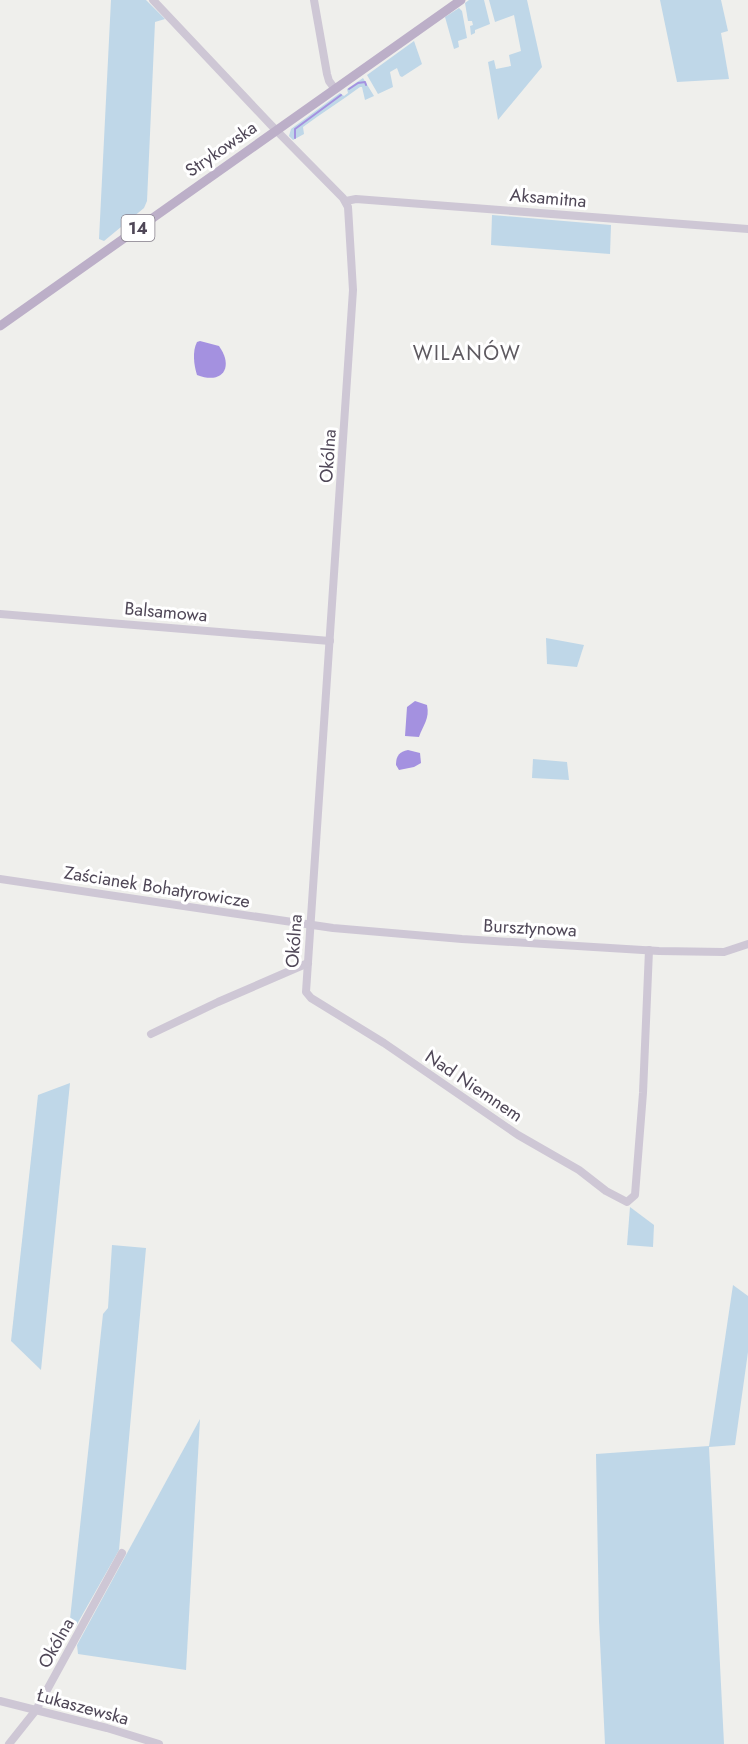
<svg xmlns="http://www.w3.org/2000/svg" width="748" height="1744" font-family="Jost,sans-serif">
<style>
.green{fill:#bfd7e8}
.water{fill:#a491e0}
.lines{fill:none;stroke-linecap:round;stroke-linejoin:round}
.stream{stroke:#a491e0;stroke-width:2}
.minor{stroke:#cec7d5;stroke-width:8}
.major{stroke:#bcafc8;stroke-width:9}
.labels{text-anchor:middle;stroke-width:6;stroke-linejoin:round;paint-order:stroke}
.shield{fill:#fff;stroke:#847e89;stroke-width:1.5}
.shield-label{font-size:16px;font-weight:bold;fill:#4f4757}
.street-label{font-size:18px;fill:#4f4757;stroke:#fff}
.neighbourhood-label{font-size:20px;letter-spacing:1.5px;fill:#5e5a60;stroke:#fff}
</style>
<rect width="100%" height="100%" fill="#efefec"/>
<g class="green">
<path d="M111,0H146L165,19L155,22L147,201L144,208L104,241L99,239Z"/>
<path d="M469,0H484L490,24L475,30V33L471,35L470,26L473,25L472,21H468L465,3Z"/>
<path d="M489,0H527L542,67L498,120L488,62L494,60L496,69L511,66L509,55L521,51L514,15L495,22Z"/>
<path d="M660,0H721L728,31L721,33L729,79L677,82Z"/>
<path d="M459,8L462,11L467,38L458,41L459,47L454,49L445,17Z"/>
<path d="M414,41L422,64L402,77L400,76L397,68L390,72L393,87L378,94L367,75Z"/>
<path d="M363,78L374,96L365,100L362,87H360C341,101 322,113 303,127L304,134L293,140L289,136L291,129L340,93L344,96L348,93L347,89Z"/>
<path d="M492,215L611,225L610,254L491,245Z"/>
<path d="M546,638L584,645L577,667L547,664Z"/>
<path d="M533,759L567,762L569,780L532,778Z"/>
<path d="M70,1083L41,1370L11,1341L38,1095Z"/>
<path d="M630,1207L654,1225L653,1247L627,1245Z"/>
<path d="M112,1245L146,1248L119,1550L76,1626L70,1623V1619L103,1314L108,1308Z"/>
<path d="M733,1285L748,1296V1352L735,1445L709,1447L724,1744H605L599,1621L596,1454L709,1446Z"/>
<path d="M200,1419L186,1670L78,1654L77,1645Z"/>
</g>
<g class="water">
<path d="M200,341L219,346C234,367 223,385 197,375C194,366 192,351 197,342Z"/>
<path d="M415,701L427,705C430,719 423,725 419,737L405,736L407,707Z"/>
<path d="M408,750L420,753L421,763L414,767L399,770L396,765C396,756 399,752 408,750Z"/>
</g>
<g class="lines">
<g class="stream">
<path d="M349,89L358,83L365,82L366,85"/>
<path d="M295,138V129L341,95"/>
</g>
<g class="minor">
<path d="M153,0L271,125L343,198L348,207L353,290L306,992L311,998L384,1043L518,1135L579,1170L606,1191L627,1202L635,1195L636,1182L643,1093L649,950"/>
<path d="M314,0L327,74L329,81L335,89"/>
<path d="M346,201L356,199L748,229"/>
<path d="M0,614L330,641"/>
<path d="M0,879L333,928L462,939L659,951L724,952L748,944"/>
<path d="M151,1034L218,1002L308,963"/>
<path d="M0,1701L107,1728L159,1744"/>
<path d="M9,1744L36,1710L122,1553"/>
</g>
<path class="major" d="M0,326L461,0"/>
</g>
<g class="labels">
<rect class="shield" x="121.5" y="215" width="33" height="26" rx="4.5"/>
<g class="shield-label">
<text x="138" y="234">14</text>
</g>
<g class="street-label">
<text transform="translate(221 149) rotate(-35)" y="6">Strykowska</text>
<text transform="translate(548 198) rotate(5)" y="6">Aksamitna</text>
<text transform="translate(328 456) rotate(-86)" y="6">Okólna</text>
<text transform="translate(166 612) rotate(5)" y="6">Balsamowa</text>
<text transform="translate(157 887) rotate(9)" y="6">Zaścianek Bohatyrowicze</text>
<text transform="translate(530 928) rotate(3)" y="6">Bursztynowa</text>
<text transform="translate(294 941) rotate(-86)" y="6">Okólna</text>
<text transform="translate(474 1086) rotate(34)" y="6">Nad Niemnem</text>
<text transform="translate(56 1643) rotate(-61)" y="6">Okólna</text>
<text transform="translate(83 1707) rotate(15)" y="6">Łukaszewska</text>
</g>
<g class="neighbourhood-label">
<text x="467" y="360">WILANÓW</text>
</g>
</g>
</svg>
